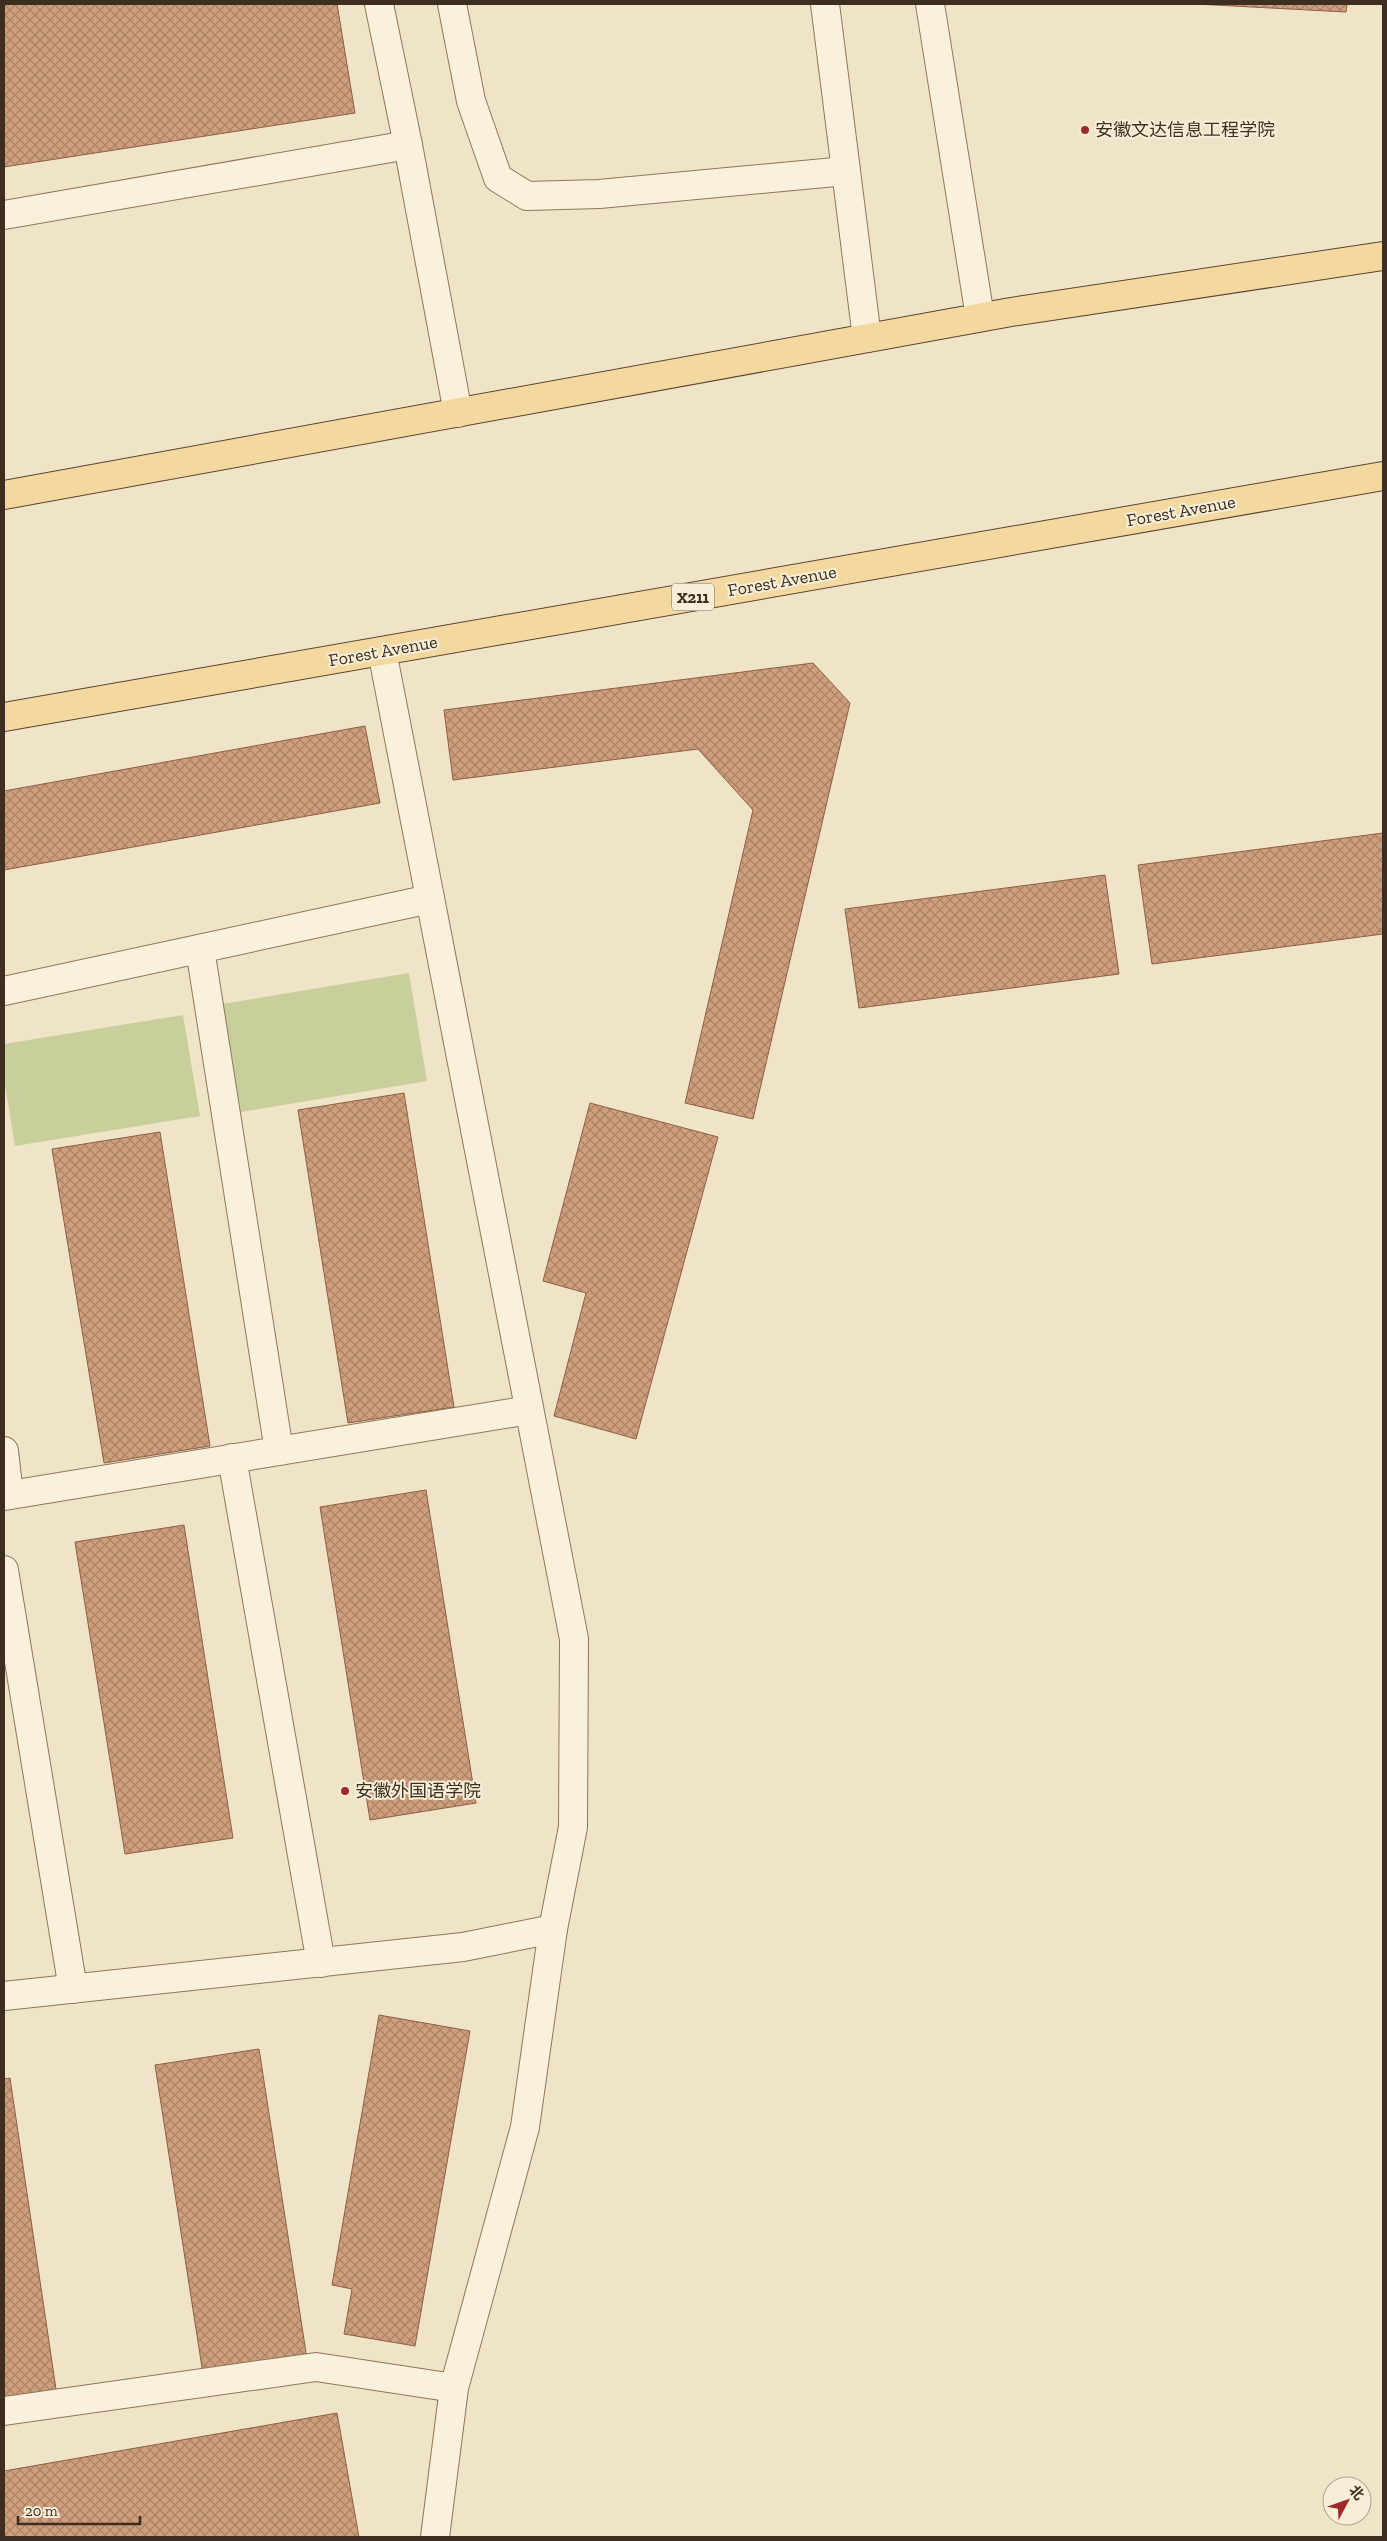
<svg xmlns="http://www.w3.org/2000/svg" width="1387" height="2541" font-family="'Zilla Slab','Noto Sans SC',serif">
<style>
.pitch{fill:#c9cf9b}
.building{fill:url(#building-cross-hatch);stroke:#8d5f41}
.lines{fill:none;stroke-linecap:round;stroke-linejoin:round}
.minor-casing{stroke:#8d765c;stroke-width:30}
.major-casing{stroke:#5b4430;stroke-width:30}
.minor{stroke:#faf1dc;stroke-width:28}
.major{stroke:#f3d9a0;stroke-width:28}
.poi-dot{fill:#9e2a2b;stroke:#f7eed8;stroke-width:2}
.labels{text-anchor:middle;stroke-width:4;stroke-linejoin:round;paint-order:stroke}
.shield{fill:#f7eed8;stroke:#756857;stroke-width:1}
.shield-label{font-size:16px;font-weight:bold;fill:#3d2e20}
.poi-label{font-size:18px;fill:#3d2e20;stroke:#f7eed8;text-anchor:start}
.street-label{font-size:18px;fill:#3d2e20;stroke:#f7eed8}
</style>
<defs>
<pattern id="building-cross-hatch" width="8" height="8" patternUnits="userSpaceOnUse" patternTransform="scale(1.25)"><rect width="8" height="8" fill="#cf9f7d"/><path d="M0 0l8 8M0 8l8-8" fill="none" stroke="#a98266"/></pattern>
</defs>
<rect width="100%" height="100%" fill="#f0e4c8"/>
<g class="pitch">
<path d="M409,973L427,1081L241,1112L223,1004Z"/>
<path d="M183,1015L200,1116L15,1146L4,1079V1044Z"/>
</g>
<g class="building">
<path d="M4,4H337L355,113L4,167Z"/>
<path d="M1195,4H1347L1346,12Z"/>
<path d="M813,663L850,703L753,1119L685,1103L753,810L698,749L453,780L444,710Z"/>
<path d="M365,726L380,803L4,870V791Z"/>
<path d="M1383,833V934L1152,964L1138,865Z"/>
<path d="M1105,875L1119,974L859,1008L845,909Z"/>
<path d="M404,1093L454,1407L348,1423L298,1110Z"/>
<path d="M590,1103L718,1137L636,1439L554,1416L586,1293L543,1281Z"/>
<path d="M160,1132L210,1446L104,1463L52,1149Z"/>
<path d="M426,1490L476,1803L370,1820L320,1507Z"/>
<path d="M184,1525L233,1838L125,1854L75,1542Z"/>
<path d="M379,2015L470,2031L415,2346L344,2334L352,2289L332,2285Z"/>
<path d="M259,2049L307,2359L203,2374L155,2065Z"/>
<path d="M10,2078L57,2396L4,2404V2079Z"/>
<path d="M337,2413L359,2537H4V2471Z"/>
</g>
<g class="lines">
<defs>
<g id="minor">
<path d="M379,4L408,145L458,413"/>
<path d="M452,4L471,101L498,178L527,196L599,194L846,171"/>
<path d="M825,4L867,338"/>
<path d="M930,4L980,317"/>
<path d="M4,215L408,145"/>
<path d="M200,949L279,1451"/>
<path d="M4,991L430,899"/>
<path d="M4,1451L9,1495"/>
<path d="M232,1458L321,1963"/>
<path d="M4,1496L529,1410"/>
<path d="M4,1570L73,1989"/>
<path d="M4,1996L463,1947L553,1929L573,1827L574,1639L382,651"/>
<path d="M4,2411L316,2367L454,2388"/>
<path d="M435,2537L454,2388L525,2127L553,1929"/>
</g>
<g id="major">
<path d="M4,495L1011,312L1383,256"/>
<path d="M4,717L1383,476"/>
</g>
</defs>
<use href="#minor" class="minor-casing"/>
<use href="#major" class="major-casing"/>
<use href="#minor" class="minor"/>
<use href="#major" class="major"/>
</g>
<g class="poi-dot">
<circle cx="1085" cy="130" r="5"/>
<circle cx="345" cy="1791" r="5"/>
</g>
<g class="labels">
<rect class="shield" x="672" y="583.5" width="42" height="27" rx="4"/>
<g class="shield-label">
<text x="693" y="603">X211</text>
</g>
<g class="poi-label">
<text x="1095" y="136">安徽文达信息工程学院</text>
<text x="355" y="1797">安徽外国语学院</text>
</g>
<g class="street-label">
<text transform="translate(1181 511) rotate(-10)" y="6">Forest Avenue</text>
<text transform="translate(782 581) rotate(-10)" y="6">Forest Avenue</text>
<text transform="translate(383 651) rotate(-10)" y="6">Forest Avenue</text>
</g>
</g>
<rect width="1387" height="2541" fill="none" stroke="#3d2e20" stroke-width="10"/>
<g transform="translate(1347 2501) rotate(49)"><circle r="24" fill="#f7eed8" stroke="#ada18e"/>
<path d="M0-4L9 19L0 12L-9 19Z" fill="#9e2a2b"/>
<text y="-8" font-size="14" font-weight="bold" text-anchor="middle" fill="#3d2e20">北</text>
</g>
<path d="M18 2516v8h122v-8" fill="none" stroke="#3d2e20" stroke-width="2.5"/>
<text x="25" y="2516" font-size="15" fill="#3d2e20" stroke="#f7eed8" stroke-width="4" paint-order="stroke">20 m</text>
</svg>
